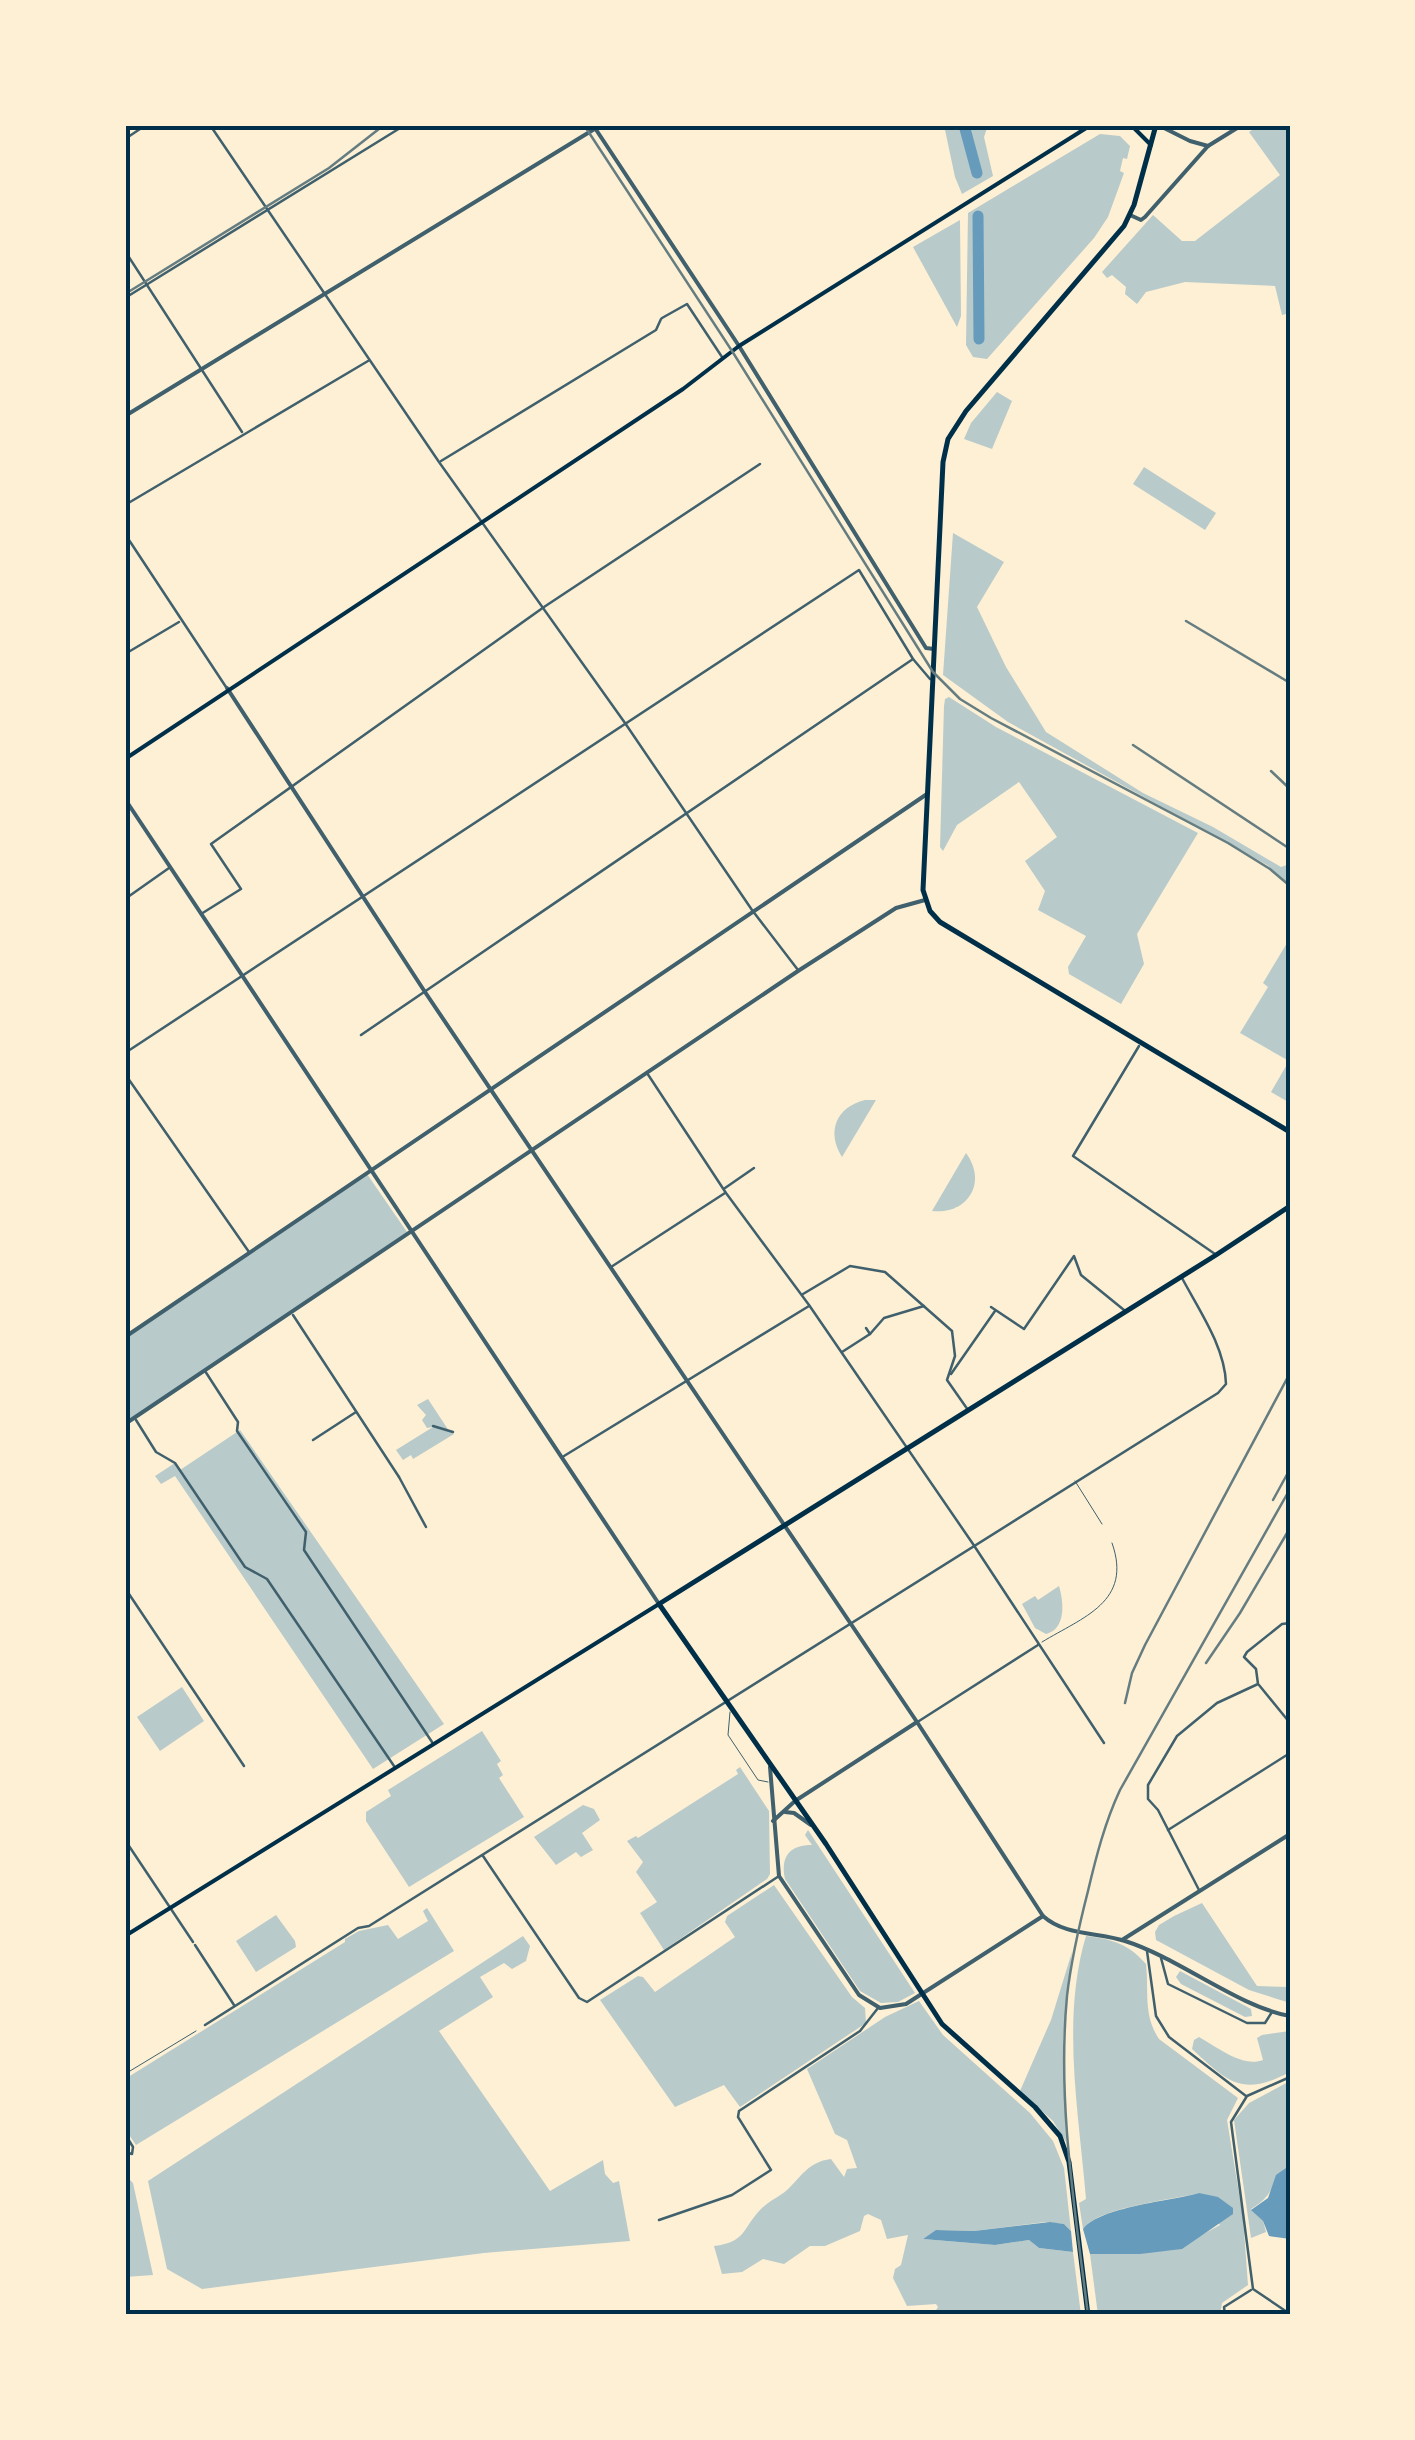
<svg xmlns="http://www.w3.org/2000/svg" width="1415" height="2440" font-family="Bitter,serif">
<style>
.green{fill:#b9caca}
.water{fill:#669bbc}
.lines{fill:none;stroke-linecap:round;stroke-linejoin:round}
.river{stroke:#669bbc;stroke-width:11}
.service{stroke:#3f606c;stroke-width:1}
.pedestrian{stroke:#3f606c;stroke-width:2.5}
.minor{stroke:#3f606c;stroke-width:2.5}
.tertiary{stroke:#3f606c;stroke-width:4}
.secondary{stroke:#003049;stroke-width:4}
.trunk{stroke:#003049;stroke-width:5}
.rail{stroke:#657d81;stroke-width:2.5}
.neatline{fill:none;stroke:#003049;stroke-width:4}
</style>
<rect width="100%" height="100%" fill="#fdf0d5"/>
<g class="green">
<path d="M944,125H985L987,128L984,137L993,176L962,194L955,177Z"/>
<path d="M1260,125H1290V313L1282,315L1275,286L1185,282L1146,292L1137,304L1125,294L1126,287L1112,275L1107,278L1102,272L1153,215L1182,241H1195L1280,175L1249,132Z"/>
<path d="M1100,134L1120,136L1130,146L1127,159L1123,158L1120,171L1124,173L1108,217L1094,238L987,359L973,357L966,345L968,213Z"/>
<path d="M960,220L961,316L957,327L913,247Z"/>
<path d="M997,392L1012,401L992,449L964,439L971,423Z"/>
<path d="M1144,467L1216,513L1205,530L1133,484Z"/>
<path d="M953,533L1004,562L977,607L1006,667L1046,732L1143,793L1213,827L1281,867L1290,864V885L1267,865L1008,722L943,675Z"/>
<path d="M949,697L996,727L1198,833L1137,934L1144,964L1121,1004L1069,974L1068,967L1086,936L1038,910L1045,891L1025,861L1057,837L1019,782L957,825L943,851L940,847L944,706L945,699Z"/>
<path d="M1290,938V1103L1271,1092L1289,1061L1240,1033L1268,987L1263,983Z"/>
<path d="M865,1100H876L842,1157C826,1132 836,1107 865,1100Z"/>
<path d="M966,1153C988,1183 967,1215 932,1211Z"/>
<path d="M367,1174L407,1232L125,1423V1337Z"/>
<path d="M428,1399L449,1431L454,1434L413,1459L411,1455L403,1460L396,1450L433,1427L427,1428L422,1420L426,1415L417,1405Z"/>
<path d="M240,1430L444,1724L373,1769L175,1476L161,1484L155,1476L175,1463L180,1470Z"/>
<path d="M1059,1586C1064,1603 1066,1629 1046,1634L1035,1628L1022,1604L1035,1596L1038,1600Z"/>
<path d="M182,1687L204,1721L160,1751L137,1717Z"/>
<path d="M482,1731L501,1761L497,1764L503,1775L499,1778L524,1817L409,1887L366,1821V1812L391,1796L388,1790Z"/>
<path d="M740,1767L769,1811L770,1874L767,1879L664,1950L640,1913L657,1902L636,1872L643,1862L627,1841L636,1836L638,1838L738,1774L736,1770Z"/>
<path d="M583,1805L594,1809L600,1820L582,1833L593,1850L581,1857L576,1852L556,1865L534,1837Z"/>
<path d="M808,1830L915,1993L898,2002L881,2003L860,1991L785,1879C780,1855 791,1845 812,1845L805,1835Z"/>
<path d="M774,1885L852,1997L865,2008L866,2023L740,2107L724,2085L675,2107L600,2000L638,1976L643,1977L655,1992L735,1937L725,1922L727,1916Z"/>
<path d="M1202,1903L1257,1986L1290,1987V2003L1249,1990L1156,1940L1155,1932L1159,1925L1174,1916Z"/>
<path d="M427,1908L454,1951L136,2145L125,2129V2079L345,1942V1939L359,1931L388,1925L398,1939L428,1921L423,1911Z"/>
<path d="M276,1915L295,1941L296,1947L256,1972L236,1941Z"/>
<path d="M523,1936L530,1946L526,1961L512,1969L504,1963L480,1977L493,1997L439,2031L550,2191L603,2160L605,2174L613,2183L619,2181L630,2241L484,2253L202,2289L167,2269L148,2181Z"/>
<path d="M1086,1936C1112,1939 1129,1944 1146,1964C1149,1991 1143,2015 1159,2039L1238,2098L1227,2120L1243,2218L1248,2285L1222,2303L1220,2315H1098L1090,2254L1174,2250L1220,2225L1199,2193C1172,2200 1098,2207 1083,2229L1079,2203L1086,2199C1079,2114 1061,2019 1086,1936Z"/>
<path d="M1072,1952L1063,2038L1066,2142L1053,2121L1020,2091L1051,2020Z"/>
<path d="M1180,1971L1251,2009L1252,2016L1245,2017L1181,1984L1176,1977Z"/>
<path d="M919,2001L943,2035L1030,2113L1053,2141L1064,2168L1071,2231L1064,2224L1045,2222L974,2231L937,2230L923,2239L995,2245L1029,2240L1039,2248L1073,2252L1081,2315H933L938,2307L936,2304L907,2306L893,2278L895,2269L901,2265L908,2235L887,2239L881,2220L868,2214L864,2216L860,2231L825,2246H810L784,2264L763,2259L742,2272L722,2274L714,2246C747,2242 742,2228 761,2209C769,2201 779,2197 787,2190C802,2176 808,2162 831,2159L844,2177L847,2169L857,2168L847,2140L835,2134L807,2069L885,2017Z"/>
<path d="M1290,2031V2072C1242,2097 1229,2083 1192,2049L1194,2040L1199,2037C1217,2047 1243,2068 1263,2060L1257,2038L1262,2035Z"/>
<path d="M1290,2081V2165C1267,2179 1280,2192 1251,2209L1263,2221L1266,2232L1251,2238L1234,2120L1249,2103Z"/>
<path d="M125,2175L133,2183L153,2275L125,2277Z"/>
</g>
<g class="water">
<path d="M1290,2165V2239L1269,2236L1263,2221L1251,2210L1268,2198L1276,2175Z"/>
<path d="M1199,2193L1218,2197L1233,2208V2214L1182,2249L1140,2254H1090L1083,2229C1099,2207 1171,2201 1199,2193Z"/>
<path d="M1050,2222L1064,2224L1071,2231L1073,2252L1039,2248L1029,2240L995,2245L923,2239L936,2230L974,2231Z"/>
</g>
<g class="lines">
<g class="river">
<path d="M964,125L977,173"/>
<path d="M978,216L979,339"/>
</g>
<g class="service">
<path d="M1075,1481L1102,1524"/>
<path d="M1042,1642C1083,1617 1133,1602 1112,1543"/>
<path d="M730,1712L728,1735L758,1780L768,1782"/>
<path d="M125,2074L196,2031"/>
</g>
<g class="pedestrian">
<path d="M662,318L687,304L722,357"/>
<path d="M399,1477L426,1527"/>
<path d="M125,2134L133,2147L132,2154L125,2152"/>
</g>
<g class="minor">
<path d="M210,125L439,462L625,723L752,910L798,970"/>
<path d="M125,139L146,125"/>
<path d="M125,251L242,432"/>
<path d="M125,298L405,125"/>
<path d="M441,461L656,330L661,319"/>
<path d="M125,505L368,361"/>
<path d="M125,534L226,687"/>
<path d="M125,654L179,622"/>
<path d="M125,899L169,868"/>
<path d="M201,914L241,889L211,844L544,607L760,464"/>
<path d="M361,1035L913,659"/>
<path d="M1139,1046L1073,1156L1215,1254"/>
<path d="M125,1053L859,570L913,659L930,679"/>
<path d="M647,1073L726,1193L809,1305L973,1544L1104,1743"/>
<path d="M125,1074L249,1252"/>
<path d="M725,1188L754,1168"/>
<path d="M611,1267L725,1193"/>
<path d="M803,1294L850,1266L885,1272L952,1331L955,1356L947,1380L968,1410"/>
<path d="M991,1307L1024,1329L1074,1256L1081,1275L1124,1310"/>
<path d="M293,1315L399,1477"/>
<path d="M870,1334L884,1318L924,1306"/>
<path d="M842,1352L870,1334L866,1328"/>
<path d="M205,1371L238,1422L237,1431L306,1532L304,1550L432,1742"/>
<path d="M951,1374L995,1311"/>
<path d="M136,1420L156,1452L175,1463L245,1567L267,1579L394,1766"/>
<path d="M433,1426L453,1432"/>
<path d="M313,1440L356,1412"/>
<path d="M564,1456L809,1306"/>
<path d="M125,1588L244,1766"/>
<path d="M1259,1685L1290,1723"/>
<path d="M919,1721L1038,1645"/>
<path d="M1168,1830L1290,1753"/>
<path d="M125,1840L193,1942"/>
<path d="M483,1856L579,1998L587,2002L779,1876"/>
<path d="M1199,1890L1158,1810L1148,1799V1785L1177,1736L1217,1703L1258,1684L1256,1669L1244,1657L1247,1652L1282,1624L1290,1623"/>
<path d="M195,1945L234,2005"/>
<path d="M1147,1951L1156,2016L1169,2037L1246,2096"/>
<path d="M1161,1958L1168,1984L1247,2023H1265L1272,2012"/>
<path d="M205,2025L358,1928L369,1926L1218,1393L1226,1384C1225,1347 1199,1310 1182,1278"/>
<path d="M1290,2077L1247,2096L1231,2122L1253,2289L1290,2314"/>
<path d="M659,2220L732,2195L771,2170L738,2117L739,2111L860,2031L878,2008"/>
<path d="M1225,2315L1224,2307L1251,2290"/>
</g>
<g class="tertiary">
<path d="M593,125L739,346L926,648L934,649"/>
<path d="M1158,125L1190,141L1208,146"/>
<path d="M1130,215L1141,220L1145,217L1208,146L1242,125"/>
<path d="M125,416L601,125"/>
<path d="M227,688L425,992L917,1722L1043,1916C1065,1936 1098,1932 1125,1941C1179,1958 1238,2007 1290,2016"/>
<path d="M125,799L659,1604"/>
<path d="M125,1337L927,794"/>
<path d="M125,1424L798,971L896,908L925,900"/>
<path d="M770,1767L779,1876L859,1995L880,2008L906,2004L1043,1916"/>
<path d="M785,1812L794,1813L811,1825"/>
<path d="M773,1821L795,1801L917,1722"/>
<path d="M1122,1940L1290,1834"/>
</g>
<g class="secondary">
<path d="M1131,125L1151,145"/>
<path d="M125,759L683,389L739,346L1091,125"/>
<path d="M125,1936L659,1604"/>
</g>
<g class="trunk">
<path d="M1156,125L1134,205L1124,226L966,411L948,439L943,462L923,890L930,911L940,922L1290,1132"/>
<path d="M1088,2315L1069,2162L1060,2136L1035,2107L942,2024L826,1844L659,1604L1216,1255L1290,1206"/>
</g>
<g class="rail">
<path d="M584,125L732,351L933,672L960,699L991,718L1228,843L1270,869L1290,886"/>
<path d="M125,294L329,168L384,125"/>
<path d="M1186,621L1290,683"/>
<path d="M1133,745L1290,849"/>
<path d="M1271,771L1290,789"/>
<path d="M1273,1500L1290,1469"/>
<path d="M1206,1663L1240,1613L1290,1528"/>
<path d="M1125,1703L1132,1673L1145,1645L1290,1373"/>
<path d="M1088,2315C1075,2209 1057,2103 1067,1996C1071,1961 1079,1926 1088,1891C1096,1857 1105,1822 1120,1790L1290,1489"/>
</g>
</g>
<rect width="1415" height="2440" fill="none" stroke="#fdf0d5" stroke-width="255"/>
<rect x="128" y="128" width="1160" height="2184" class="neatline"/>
</svg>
